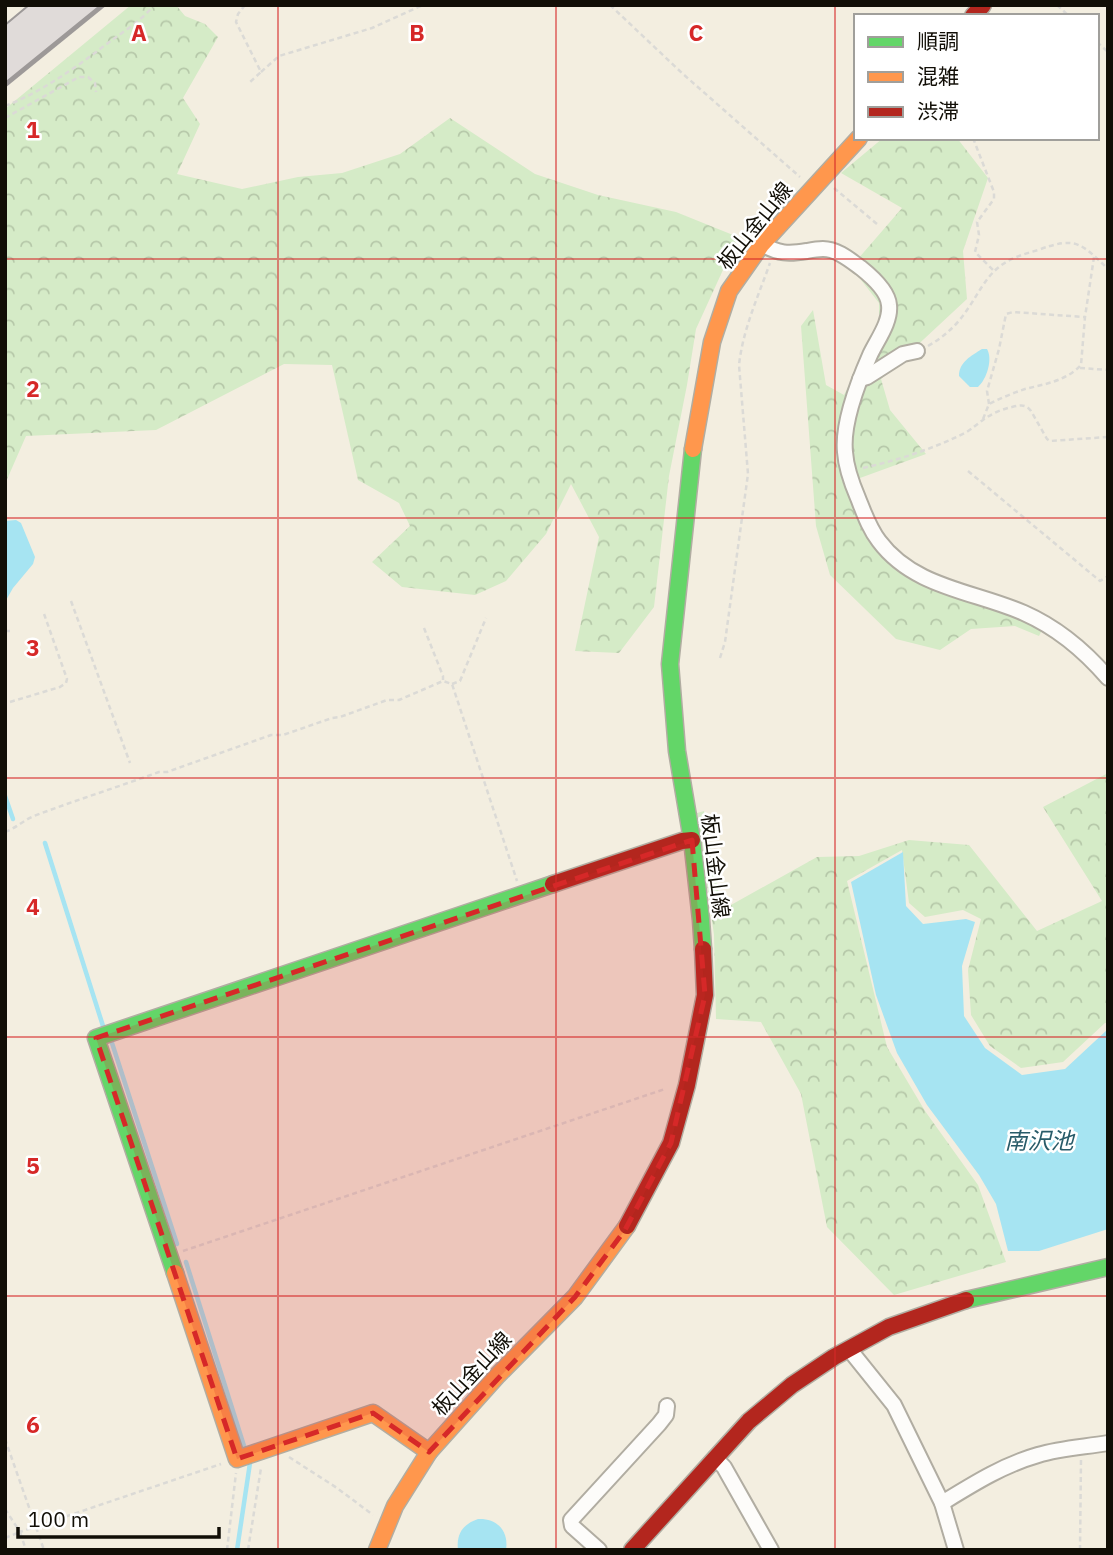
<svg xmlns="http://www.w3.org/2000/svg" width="1113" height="1555" font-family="'IBM Plex Sans','Noto Sans JP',sans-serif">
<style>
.forest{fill:url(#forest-crowns)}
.water{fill:#a6e4f2}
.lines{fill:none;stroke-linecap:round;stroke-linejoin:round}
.stream{stroke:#a6e4f2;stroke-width:4.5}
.street-casing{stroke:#b1ada2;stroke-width:18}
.fast-casing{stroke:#b1ada2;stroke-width:19}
.slow-casing{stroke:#b1ada2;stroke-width:19}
.jam-casing{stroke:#b1ada2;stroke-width:19}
.path{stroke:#dbdad6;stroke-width:2.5;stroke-dasharray:5 3.5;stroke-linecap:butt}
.street{stroke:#fdfcfa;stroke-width:14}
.fast{stroke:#63d668;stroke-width:16}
.slow{stroke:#ff974d;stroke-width:16}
.jam{stroke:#b3261e;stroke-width:16}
.shaded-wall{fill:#9d9998}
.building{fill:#e0dbd9;stroke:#9d9998;stroke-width:2}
.marked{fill:#d62828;fill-opacity:0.2;stroke:#d62828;stroke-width:5;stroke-dasharray:14 9;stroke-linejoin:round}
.grid{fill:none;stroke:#d62828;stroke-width:2;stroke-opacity:0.55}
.labels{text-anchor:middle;stroke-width:5;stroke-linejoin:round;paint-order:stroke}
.street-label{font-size:21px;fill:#110e06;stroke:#fff}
.water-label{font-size:23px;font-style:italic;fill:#285b69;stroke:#fff}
.grid-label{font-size:23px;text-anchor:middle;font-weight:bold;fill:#d62828;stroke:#fff;stroke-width:5;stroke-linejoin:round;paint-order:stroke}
</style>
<defs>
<pattern id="forest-crowns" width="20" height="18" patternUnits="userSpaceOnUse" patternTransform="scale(1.75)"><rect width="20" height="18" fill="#d5ebc7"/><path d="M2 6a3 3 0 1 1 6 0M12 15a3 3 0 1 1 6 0" fill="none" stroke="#b6c8a9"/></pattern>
</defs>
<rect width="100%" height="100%" fill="#f3eee0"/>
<g class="forest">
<path d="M131,5H176L185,16L205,24L218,37L183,98L200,124L177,174L242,189L298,177L342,173L400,154L450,118L535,174L598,195L676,212L738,237L696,329L687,385L669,476L654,607L619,653L575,651L599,537L571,484L546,534L506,581L475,595L402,587L372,562L410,526L399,503L358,480L332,365L284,364L156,430L26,436L5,484V109Z"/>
<path d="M883,138H957L988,178L963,251L967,299L881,379L890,410L926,454L849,482L882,551L1013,613L1043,628L1039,636L1015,626L971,629L940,650L896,639L830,575L816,526L801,326L813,310L826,385L844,395L879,325V303L851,267L902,208L841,173Z"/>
<path d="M1108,773V1023H1105L1063,1062L1021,1068L990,1046L971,1015L968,970L981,919L963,910L925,917L909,903L902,850L847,881L887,1047L925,1111L978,1185L1006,1262L894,1295L827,1227L801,1094L761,1022L716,1019L714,935L697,813L704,811L722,910L817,857L859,856L909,840L969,845L1037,931L1102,901L1043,807Z"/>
</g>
<g class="water">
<path d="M982,349H987C993,359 987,379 978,387H970L959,376C959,362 971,356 982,349Z"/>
<path d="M16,520L21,523L35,557L33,564L13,588L5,602V521Z"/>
<path d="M903,852L906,906L923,924L966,919L975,922L962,966L964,1016L985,1048L1022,1075L1065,1069L1108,1029V1229L1039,1251H1008L996,1204L979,1175L927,1105L897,1053L876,995L851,882Z"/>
<path d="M478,1519C497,1518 509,1531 506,1550H458C456,1534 463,1524 478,1519Z"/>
</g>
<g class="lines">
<g class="stream">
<path d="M5,796L13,819"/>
<path d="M45,843L103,1026"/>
<path d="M112,1043L177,1244"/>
<path d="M186,1262L244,1446"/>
<path d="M237,1550L250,1463"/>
</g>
<defs>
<g id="street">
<path d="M762,244C778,254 789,254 807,251C812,250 818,249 823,249C837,249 850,260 861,268C871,276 888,291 889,305C891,322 877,340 870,355C859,380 842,423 845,452C846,467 852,484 858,498C864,513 869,528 879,541C914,588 974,591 1024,613C1058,628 1084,650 1108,678"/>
<path d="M860,379L867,377L903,354L917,351"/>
<path d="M849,1349L894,1405L942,1503L956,1550"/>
<path d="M715,1458L724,1467L771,1550"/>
<path d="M942,1503C973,1484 1003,1465 1038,1455C1061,1448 1085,1447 1108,1443"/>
<path d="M599,1550L572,1526L571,1520L659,1424L666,1415L667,1406"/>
</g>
<g id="fast">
<path d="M693,449L670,664L677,751L692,840L701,920L703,949"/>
<path d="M175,1273L96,1038L553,884"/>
<path d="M966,1300L1108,1267"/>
</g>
<g id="slow">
<path d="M693,449L712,342L729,291L762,244L859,138"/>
<path d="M175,1273L237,1459L373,1413L429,1452"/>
<path d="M377,1550L395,1506L429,1452L498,1375L575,1297L627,1226"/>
</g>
<g id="jam">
<path d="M973,16L983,5"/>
<path d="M553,884L682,841L692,840"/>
<path d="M627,1226L671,1143L687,1085L705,995L703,949"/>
<path d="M632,1550L749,1421L792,1385L834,1357L889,1327L966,1300"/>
</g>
</defs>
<use href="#street" class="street-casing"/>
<use href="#fast" class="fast-casing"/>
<use href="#slow" class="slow-casing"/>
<use href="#jam" class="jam-casing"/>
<g class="path">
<path d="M245,5L238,14L236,22L261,72L250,82"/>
<path d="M610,5L683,74L800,177"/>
<path d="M1057,5L1069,16"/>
<path d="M1097,42L1108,52"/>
<path d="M261,72L279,56L372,28L423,5"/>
<path d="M5,106C44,91 79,65 112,40C126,30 143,19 154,5"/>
<path d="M5,118L79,77H88L95,83L96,92"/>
<path d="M973,138L994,192V199L977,222L979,235L975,252L994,271"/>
<path d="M834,188L877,224"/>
<path d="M928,346C944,337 957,325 967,310C977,296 985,278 999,267C1010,258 1024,254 1038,250C1076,236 1081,243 1108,269"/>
<path d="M1080,368L1108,370"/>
<path d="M989,404L987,391L999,349L1006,314L1013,312L1084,317"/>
<path d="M983,419L989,404C1001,398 1013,393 1025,389C1045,384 1066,381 1081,365L1085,317L1094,257"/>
<path d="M863,468C899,460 932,449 965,433C972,429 977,424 983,420C991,414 1002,409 1012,407C1021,405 1026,404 1031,411L1047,439L1050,441L1108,437"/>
<path d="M968,471L1100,581L1108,576"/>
<path d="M71,601L130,763"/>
<path d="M424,628L443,676V680"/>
<path d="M5,631H10"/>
<path d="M720,658L725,642L748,474L739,365C743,329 758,297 770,263"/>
<path d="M452,684L460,681L486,618"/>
<path d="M10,702L60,687L66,683L67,679L43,611"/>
<path d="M5,832C16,828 24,820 34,816C76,800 118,787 159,772H167L271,735H283L332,718L340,717L387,700H399L443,681L452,684L517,881"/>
<path d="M183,1251L665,1089"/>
<path d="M5,1439L44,1550"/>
<path d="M289,1457L337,1488L373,1515"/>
<path d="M5,1509L20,1532L221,1464"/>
<path d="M5,1538L20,1532L26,1550"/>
<path d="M227,1550L236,1473"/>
<path d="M248,1550L261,1468"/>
<path d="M1080,1550L1081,1459"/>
</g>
<use href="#street" class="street"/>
<use href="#fast" class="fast"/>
<use href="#slow" class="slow"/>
<use href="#jam" class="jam"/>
</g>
<path class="shaded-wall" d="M101,5H107L5,88V83Z"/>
<path class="building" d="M29,5H101L5,83V25Z"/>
<path class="marked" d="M692,840L705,995L671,1143L625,1230L575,1297L429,1452L373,1413L237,1459L96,1038Z"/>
<path class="grid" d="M278,5V1550M556,5V1550M835,5V1550M5,259H1108M5,518H1108M5,778H1108M5,1037H1108M5,1296H1108"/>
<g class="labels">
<g class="street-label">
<text transform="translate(755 226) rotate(-51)" y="7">板山金山線</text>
<text transform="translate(715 866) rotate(83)" y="7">板山金山線</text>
<text transform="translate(472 1374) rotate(-47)" y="7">板山金山線</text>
</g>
<g class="water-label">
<text x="1039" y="1149">南沢池</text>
</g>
</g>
<g class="grid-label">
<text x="139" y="41">A</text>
<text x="417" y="41">B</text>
<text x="696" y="41">C</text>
<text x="33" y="138">1</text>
<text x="33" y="397">2</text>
<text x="33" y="656">3</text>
<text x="33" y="915">4</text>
<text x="33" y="1174">5</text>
<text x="33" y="1433">6</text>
</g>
<rect width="1113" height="1555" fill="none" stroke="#110e06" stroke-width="14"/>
<rect x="854" y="14" width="245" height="126" fill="#ffffff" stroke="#a09f9b" stroke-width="2"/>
<rect x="868" y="37" width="35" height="10" fill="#63d668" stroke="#a09f9b" stroke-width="2"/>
<text x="917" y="49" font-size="21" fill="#110e06">順調</text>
<rect x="868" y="72" width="35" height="10" fill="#ff974d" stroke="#a09f9b" stroke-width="2"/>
<text x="917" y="84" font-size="21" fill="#110e06">混雑</text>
<rect x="868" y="107" width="35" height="10" fill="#b3261e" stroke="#a09f9b" stroke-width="2"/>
<text x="917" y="119" font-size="21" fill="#110e06">渋滞</text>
<path d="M18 1527v10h201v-10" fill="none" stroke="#110e06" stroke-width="3.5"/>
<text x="28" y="1527" font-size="21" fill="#110e06" stroke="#ffffff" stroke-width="5" paint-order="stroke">100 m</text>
</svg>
